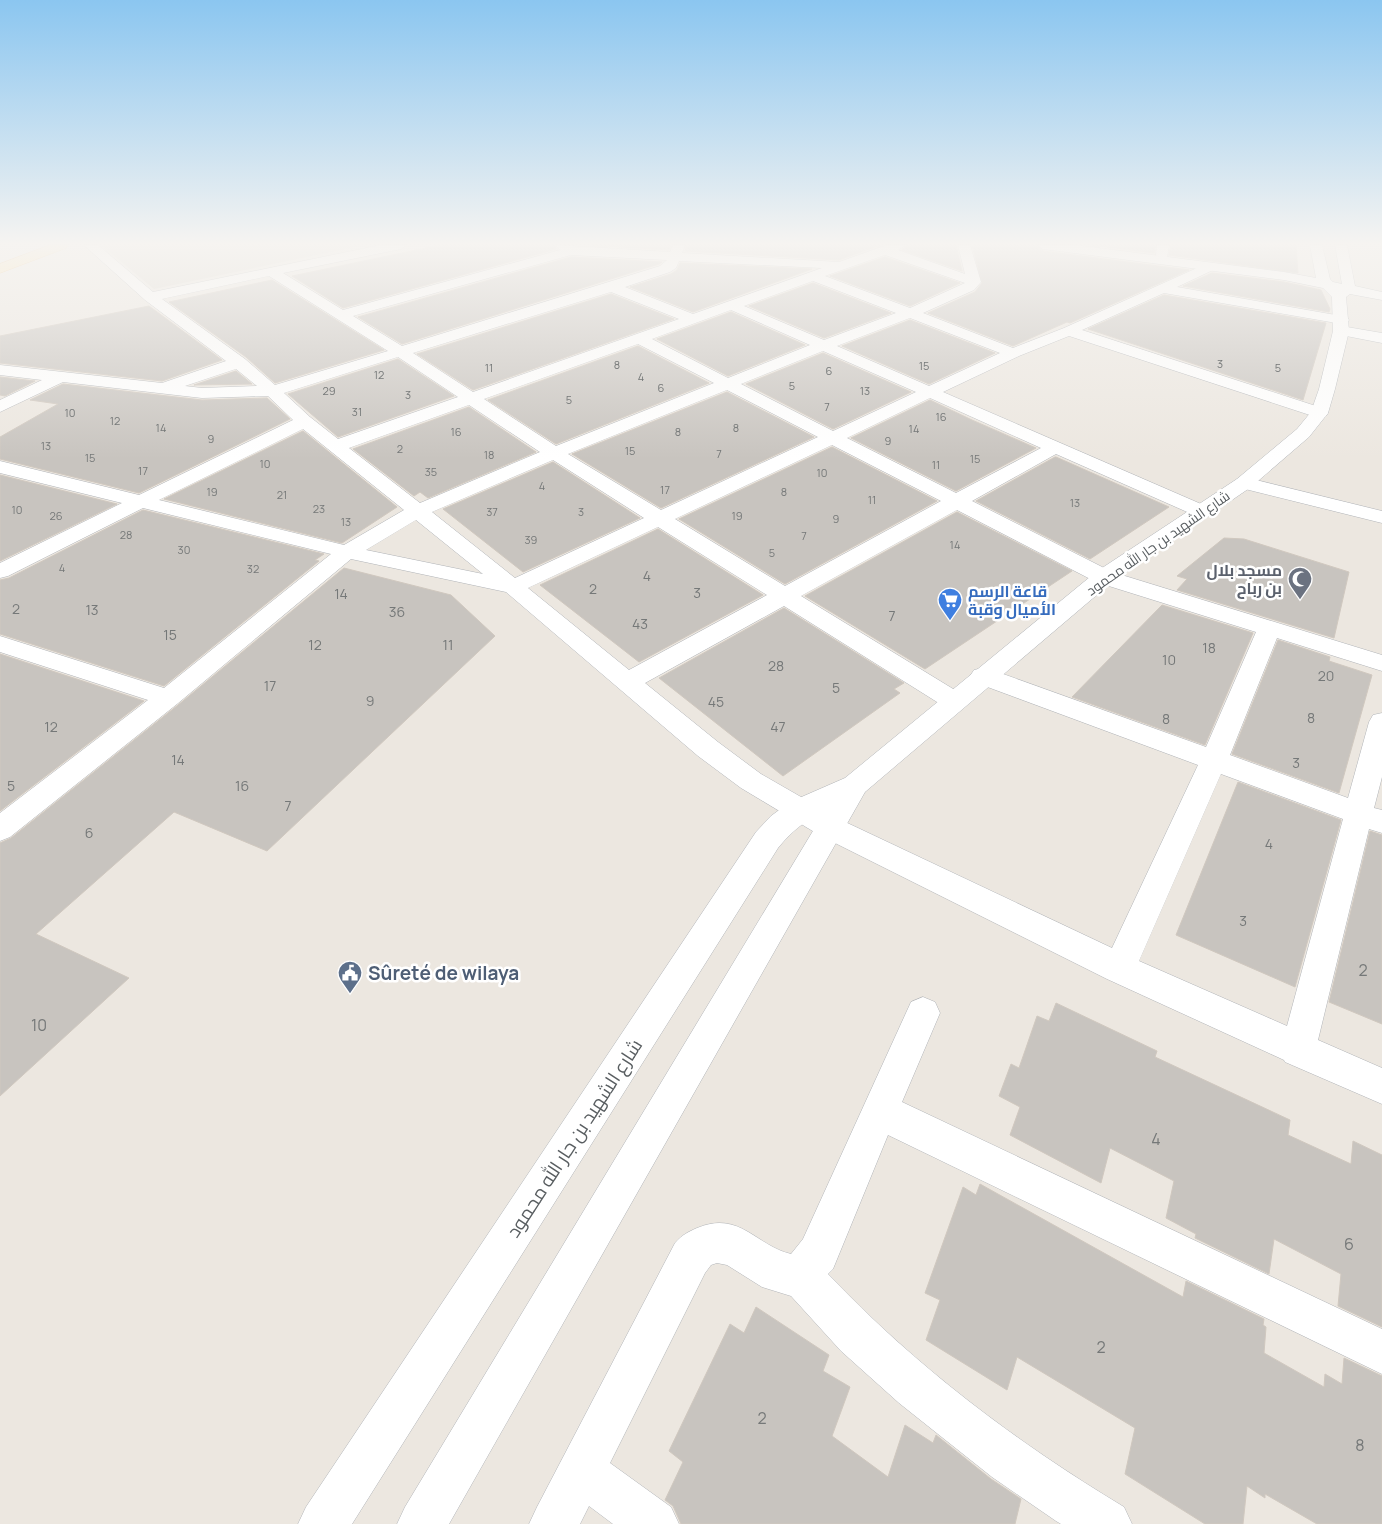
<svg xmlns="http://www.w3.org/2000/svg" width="1382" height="1524" font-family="Manrope,Cairo,sans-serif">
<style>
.education{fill:#ded9d1}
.building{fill:#c8c4bf;stroke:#d0c8bf}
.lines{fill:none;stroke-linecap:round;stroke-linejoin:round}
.minor-casing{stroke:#b1b4b8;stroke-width:1}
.tertiary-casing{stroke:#b1b4b8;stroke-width:1}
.primary-casing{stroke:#edac58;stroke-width:1}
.minor{fill:#fff;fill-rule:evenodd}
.tertiary{fill:#fff;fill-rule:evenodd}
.primary{fill:#fde1a4;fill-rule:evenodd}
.labels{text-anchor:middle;stroke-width:5;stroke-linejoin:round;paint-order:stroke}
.far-number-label{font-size:11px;fill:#757878}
.far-street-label{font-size:14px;fill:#595e61;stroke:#fff}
.number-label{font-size:14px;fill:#757878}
.worship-label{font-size:16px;font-weight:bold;fill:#5b616d;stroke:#fff;text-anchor:end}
.shop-label{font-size:16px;font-weight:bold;fill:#366cbe;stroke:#fff;text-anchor:start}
.near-number-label{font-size:16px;fill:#757878}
.near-service-label{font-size:19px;font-weight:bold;fill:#4e5e75;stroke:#fff;text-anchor:start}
.near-street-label{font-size:19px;fill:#595e61;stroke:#fff}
</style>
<rect width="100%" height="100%" fill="#ece7e0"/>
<path class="education" d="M101,245H364L154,289Z"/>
<g class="building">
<path d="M440,245H553L556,249L343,308L292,276Z"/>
<path d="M592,245H671L669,250Z"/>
<path d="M687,245H880L839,260L685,251Z"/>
<path d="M908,245H956L962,271L902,250Z"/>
<path d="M972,245H1035L1043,251L1189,270L1070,323L1067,322L1013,346L928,313L975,292L982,283Z"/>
<path d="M1092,245H1155L1154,253Z"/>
<path d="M1171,245H1296L1298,273L1169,255Z"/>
<path d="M571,257L662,262L659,264L402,344L358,317Z"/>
<path d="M885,257L960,283L910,306L830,276Z"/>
<path d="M680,263L812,269L693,312L630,287L671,274L677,270Z"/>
<path d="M1212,273L1284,282L1321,290L1330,309L1329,312L1183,286Z"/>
<path d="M272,280L384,350L275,383L246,357L169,302Z"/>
<path d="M813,283L891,313L824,338L749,306Z"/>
<path d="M611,294L674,319L473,390L417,354Z"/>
<path d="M1164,295L1326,323L1303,400L1088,329Z"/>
<path d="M149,306L222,360L162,381L0,363V336Z"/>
<path d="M731,312L805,345L728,376L657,339Z"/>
<path d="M910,320L995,353L929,384L842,346Z"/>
<path d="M638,346L709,383L556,444L488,400Z"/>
<path d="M823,353L911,392L833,429L746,384Z"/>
<path d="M398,359L454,396L338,437L288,394Z"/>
<path d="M236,371L252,384L194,385Z"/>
<path d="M0,377L35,381L5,396L0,395Z"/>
<path d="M63,384L202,400L267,398L290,419L139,493L0,459V437L58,404L30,400Z"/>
<path d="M727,392L814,437L661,508L572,454Z"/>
<path d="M930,400L972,420L1036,448L956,491L851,438Z"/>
<path d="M469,407L536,452L428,498L420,492L414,496L353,449Z"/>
<path d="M303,431L397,507L342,543L164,499Z"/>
<path d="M832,447L937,501L785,584L679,519Z"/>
<path d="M1055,457H1056L1169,507L1090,559L976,501Z"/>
<path d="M553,462L640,518L523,572L443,509Z"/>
<path d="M0,475L117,504L0,561Z"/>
<path d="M143,510L324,554L315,560L319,561L164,686L0,634V580L9,578Z"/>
<path d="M957,512L1072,571L925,669L805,596Z"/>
<path d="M658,529L763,595L639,662L540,585Z"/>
<path d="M1224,538L1244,539L1349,572L1334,638L1177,590L1187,579L1177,576Z"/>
<path d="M344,568L451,595L495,636L267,851L174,812L36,934L129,978L0,1096V843L11,838L178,705Z"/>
<path d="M1162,605L1253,633L1205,745L1072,697Z"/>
<path d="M784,608L904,683L894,689L900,693L783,776L659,678Z"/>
<path d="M1278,640L1330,657L1329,661L1372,675L1339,793L1232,754Z"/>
<path d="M0,654L144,701L0,811Z"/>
<path d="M1238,782L1341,820L1295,987L1176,935Z"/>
<path d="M1370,831L1382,835V1024L1329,1002Z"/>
<path d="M1056,1003L1157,1051L1155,1057L1290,1120L1288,1135L1351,1164L1353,1141L1382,1155V1327L1338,1306L1341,1274L1274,1239L1269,1274L1195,1238L1196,1234L1166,1218L1174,1181L1145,1166L1110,1148L1101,1183L1010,1135L1020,1107L999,1096L1011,1064L1019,1068L1037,1016L1049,1021Z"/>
<path d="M980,1184L1183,1297L1186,1281L1264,1319L1263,1325L1266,1327L1264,1353L1324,1387L1325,1374L1342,1384L1344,1358L1382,1376V1524H1317L1265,1494V1498L1247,1486L1243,1524H1205L1125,1474L1135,1428L1017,1357L1007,1390L926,1340L940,1300L925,1293L963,1187L976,1195Z"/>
<path d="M756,1307L829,1355L823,1371L850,1387L832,1436L888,1477L905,1425L933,1443L936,1435L991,1479L1021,1499L1015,1524H681L673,1506L665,1500L683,1462L669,1451L730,1324L744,1333Z"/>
</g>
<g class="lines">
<defs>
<g id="minor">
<path d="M84,245H98L153,292L381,245H407L401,249L283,273L343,310L560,250L555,245L670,252L673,245H685L682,253L839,262L887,245H906L898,250L965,274L958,245H970L981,282L974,290L923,313L1013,348L1064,328L1208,263L1215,267L1213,270L1177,287L1347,317L1349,320L1347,323L1342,324L1164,293L1082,330L1325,409L1328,413L1325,417L1319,418L1069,336L1019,356L943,392L1208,507L1211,511L1208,515L1201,517L1194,515L1056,454L972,501L1112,572L1382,655V671L1277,638L1230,755L1348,798L1369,722L1373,715L1382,713V777L1374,808L1382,810V833L1369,829L1318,1040L1382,1068V1104L1285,1062L1284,1060L1107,979L821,836L741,788L698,756L506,592L351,559L177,704L10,837L0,841V813L148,700L0,652V636L164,688L331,554L143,508L8,576L0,578V563L122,503L0,473V461L139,495L293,420L268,396L202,398L63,382L0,412V400L42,380L0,375V365L162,383L226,361L145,300ZM571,255L667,260L660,266L402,346L353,316ZM885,255L965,283L910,308L825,276ZM679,261L822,268L693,314L625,287L670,272L676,268ZM269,276L388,351L275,385L245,359L162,299ZM813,281L896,313L824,340L744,306ZM611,292L679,319L473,392L413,353ZM731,310L810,345L728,378L652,339ZM910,318L1000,353L929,386L837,346ZM638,344L714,383L556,446L484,399ZM823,351L916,392L833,431L741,384ZM398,357L458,397L338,439L310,417L284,393ZM236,369L257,386L202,388L185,386ZM727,390L818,437L661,510L568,454ZM930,398L1041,448L956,493L847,438ZM469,405L540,452L420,503L349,448ZM303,429L404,510L344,545L159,500ZM832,445L941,501L785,586L675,519ZM553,460L644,518L515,578L432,512ZM957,510L1096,582L1256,632L1206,747L992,670L983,668L974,670L970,676L974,682L1198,765L1112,948L841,820L761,774L718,742L645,683L784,606L945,707L954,710L963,707L967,701L963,695L801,596ZM416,520L483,574L366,550ZM658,527L767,595L629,670L528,588ZM1221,774L1343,819L1287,1026L1139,961Z"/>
<path d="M1157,245H1169L1167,258H1157L1156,255Z"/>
<path d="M1341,326L1382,333V343L1336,334L1333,331L1336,328Z"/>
<path d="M1244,477L1382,511V523L1237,487L1234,483L1237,479Z"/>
<path d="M923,997L935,1002L940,1013L902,1102L1382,1329V1374L888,1135L833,1269L828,1274C915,1366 1016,1442 1124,1507L1132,1524H1061L1056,1521L992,1477L899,1403L841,1351L791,1296L762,1287L727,1265L717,1263L711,1265L705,1273L610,1463L671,1507L679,1524H613L589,1506L580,1524H529L537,1507L675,1243C682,1235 688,1232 697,1228C740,1210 756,1246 791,1254L803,1239L911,1002Z"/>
</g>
<path id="tertiary" d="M1037,245H1075L1284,272L1316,278L1310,245H1322L1330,279L1333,282L1342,284L1335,245H1347L1355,286L1382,292V300L1350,294L1346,297L1349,331L1335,389L1328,413L1309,437L1251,487L1112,582L865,792L449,1524H397L405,1507L825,811C805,820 791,832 778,848L352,1524H298L306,1507L756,832L771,816L790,802L845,778L1096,572L1237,479L1297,429L1311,412L1319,389L1333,331L1332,297L1323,288L1284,280L1043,249Z"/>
<path id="primary" d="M50,245H68L66,248L0,273V264Z"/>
</defs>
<use href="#minor" class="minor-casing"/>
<use href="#tertiary" class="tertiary-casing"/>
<use href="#primary" class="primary-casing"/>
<use href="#minor" class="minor"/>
<use href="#tertiary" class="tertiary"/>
<use href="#primary" class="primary"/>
</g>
<linearGradient id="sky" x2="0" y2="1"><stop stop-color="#8bc6f0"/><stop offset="0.53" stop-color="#f6f4f1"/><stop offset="1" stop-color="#f6f4f1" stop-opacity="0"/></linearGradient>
<rect width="1382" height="459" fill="url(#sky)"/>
<defs>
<symbol id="mosque-pin" viewBox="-11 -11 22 30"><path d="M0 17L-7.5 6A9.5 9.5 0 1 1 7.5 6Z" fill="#6b7280" stroke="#fff"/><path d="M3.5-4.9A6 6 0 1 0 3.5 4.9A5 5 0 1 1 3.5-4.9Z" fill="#fff"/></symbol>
<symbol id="supermarket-pin" viewBox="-11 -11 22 30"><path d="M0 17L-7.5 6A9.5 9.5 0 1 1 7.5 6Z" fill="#3f7fe0" stroke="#fff"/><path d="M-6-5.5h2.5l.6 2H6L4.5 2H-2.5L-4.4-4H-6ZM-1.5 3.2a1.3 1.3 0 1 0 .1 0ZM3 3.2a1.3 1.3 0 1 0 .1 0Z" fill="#fff"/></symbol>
<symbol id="civic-pin" viewBox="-11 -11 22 30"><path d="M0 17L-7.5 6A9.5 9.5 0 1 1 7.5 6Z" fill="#5c6f8a" stroke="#fff"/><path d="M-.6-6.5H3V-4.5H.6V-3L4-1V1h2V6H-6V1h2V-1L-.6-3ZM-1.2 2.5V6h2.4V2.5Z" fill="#fff"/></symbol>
</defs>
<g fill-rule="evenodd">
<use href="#mosque-pin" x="1286" y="565" width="28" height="38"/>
<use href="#supermarket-pin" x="936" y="586" width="28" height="38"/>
<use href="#civic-pin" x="336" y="959" width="28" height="38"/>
</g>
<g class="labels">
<g class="far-number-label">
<text x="1220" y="368">3</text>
<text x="617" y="369">8</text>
<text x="924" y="370">15</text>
<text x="489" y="372">11</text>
<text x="1278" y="372">5</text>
<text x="829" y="375">6</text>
<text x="379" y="379">12</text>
<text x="641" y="381">4</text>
<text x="792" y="390">5</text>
<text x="661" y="392">6</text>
<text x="329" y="395">29</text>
<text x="865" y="395">13</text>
<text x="408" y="399">3</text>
<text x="569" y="404">5</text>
<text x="827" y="411">7</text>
<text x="357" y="416">31</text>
<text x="70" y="417">10</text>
<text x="941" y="421">16</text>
<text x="115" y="425">12</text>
<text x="161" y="432">14</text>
<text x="736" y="432">8</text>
<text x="914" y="433">14</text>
<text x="456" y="436">16</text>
<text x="678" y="436">8</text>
<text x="211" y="443">9</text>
<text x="888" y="445">9</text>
<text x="46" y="450">13</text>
<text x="400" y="453">2</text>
<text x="630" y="455">15</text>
<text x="719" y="458">7</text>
<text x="489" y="459">18</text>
<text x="90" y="462">15</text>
<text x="975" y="463">15</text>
<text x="265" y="468">10</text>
<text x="936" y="469">11</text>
<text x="143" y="475">17</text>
<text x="431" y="476">35</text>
<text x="822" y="477">10</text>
<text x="542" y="490">4</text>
<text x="665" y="494">17</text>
<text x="212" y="496">19</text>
<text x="784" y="496">8</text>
<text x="282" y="499">21</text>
<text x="872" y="504">11</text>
<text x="1075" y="507">13</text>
<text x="319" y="513">23</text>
<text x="17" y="514">10</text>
<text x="492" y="516">37</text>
<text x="581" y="516">3</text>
<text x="56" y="520">26</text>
<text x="737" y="520">19</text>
<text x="836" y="523">9</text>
<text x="346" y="526">13</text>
<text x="126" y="539">28</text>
<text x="804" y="540">7</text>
<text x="531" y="544">39</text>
<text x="955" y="549">14</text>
<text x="184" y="554">30</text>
<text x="772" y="557">5</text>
<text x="62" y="572">4</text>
<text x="253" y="573">32</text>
</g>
<g class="far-street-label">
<text transform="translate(1158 543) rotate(-35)" y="5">شارع الشهيد بن جار الله محمود</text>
</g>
<g class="number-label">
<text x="647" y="581">4</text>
<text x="593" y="594">2</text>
<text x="697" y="598">3</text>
<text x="341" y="599">14</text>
<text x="16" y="614">2</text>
<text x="92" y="615">13</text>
<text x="397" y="617">36</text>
<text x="892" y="621">7</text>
<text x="640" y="629">43</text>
<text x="170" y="640">15</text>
<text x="315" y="650">12</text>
<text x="448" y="650">11</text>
<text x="1209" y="653">18</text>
<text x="1169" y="665">10</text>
<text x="776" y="671">28</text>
<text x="1326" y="681">20</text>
<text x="270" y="691">17</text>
<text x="836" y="693">5</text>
<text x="370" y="706">9</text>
<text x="716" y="707">45</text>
<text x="1311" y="723">8</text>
<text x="1166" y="724">8</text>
<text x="51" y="732">12</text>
<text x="778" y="732">47</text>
<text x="178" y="765">14</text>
<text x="1296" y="768">3</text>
<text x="11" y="791">5</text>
<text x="242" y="791">16</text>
<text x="288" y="811">7</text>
<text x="89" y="838">6</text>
<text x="1269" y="849">4</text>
<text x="1243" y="926">3</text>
</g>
<g class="worship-label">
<text x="1282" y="576">مسجد بلال<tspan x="1282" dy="18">بن رباح</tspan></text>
</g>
<g class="shop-label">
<text x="968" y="597">قاعة الرسم<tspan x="968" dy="18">الأميال وقبة</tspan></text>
</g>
<g class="near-number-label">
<text x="1363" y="976">2</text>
<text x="39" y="1031">10</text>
<text x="1156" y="1145">4</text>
<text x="1349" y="1250">6</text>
<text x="1101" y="1353">2</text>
<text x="762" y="1424">2</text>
<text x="1360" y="1451">8</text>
</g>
<g class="near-service-label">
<text x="368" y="980">Sûreté de wilaya</text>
</g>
<g class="near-street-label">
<text transform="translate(574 1138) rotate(-57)" y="7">شارع الشهيد بن جار الله محمود</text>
</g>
</g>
</svg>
